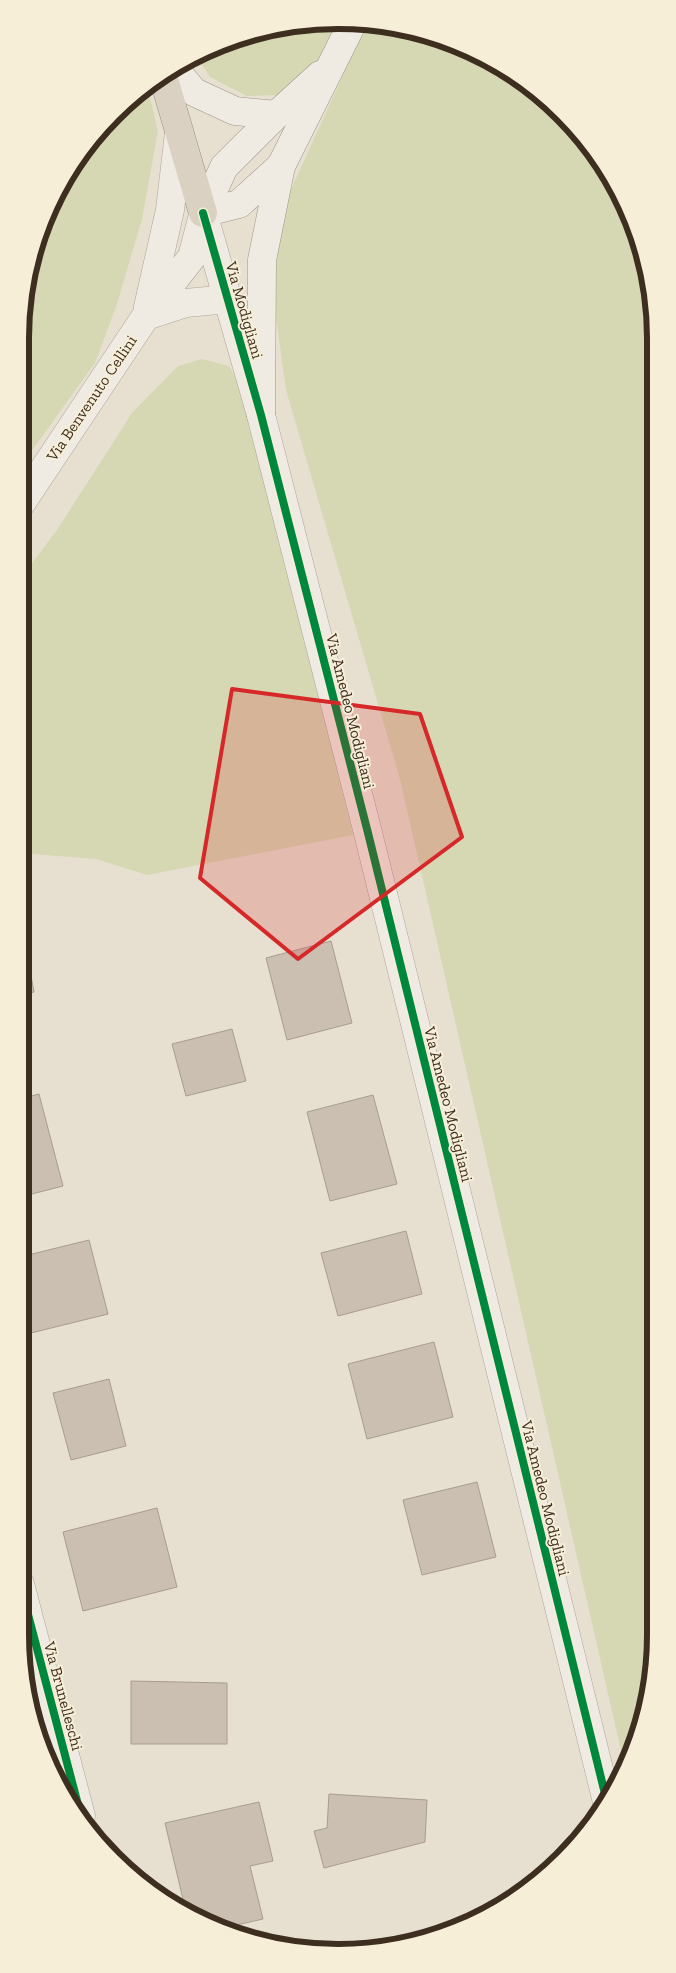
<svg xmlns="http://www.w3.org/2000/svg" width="676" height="1973" font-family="'Zilla Slab',serif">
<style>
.green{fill:#d6d7b3}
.building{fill:#cbbfb2;stroke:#a89c90}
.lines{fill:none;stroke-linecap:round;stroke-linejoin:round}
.street-casing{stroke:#ada599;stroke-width:29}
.secondary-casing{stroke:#9c958a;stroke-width:29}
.highway-casing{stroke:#928b80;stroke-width:29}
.street{stroke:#efebe3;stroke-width:28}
.secondary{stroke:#efebe3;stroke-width:28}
.highway{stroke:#dad1c2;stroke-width:28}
.cycleway-casing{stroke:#f7eed8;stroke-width:11}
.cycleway{stroke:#00873e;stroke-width:8}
.marked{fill:#d62828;fill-opacity:0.2;stroke:#d62828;stroke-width:4;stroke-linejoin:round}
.labels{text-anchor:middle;stroke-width:4;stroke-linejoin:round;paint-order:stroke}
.street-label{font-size:16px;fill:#3d2e20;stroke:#f7eed8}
.rim{fill:none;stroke:#3d2e20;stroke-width:6}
</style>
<rect width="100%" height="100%" fill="#e7e0d1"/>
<g class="green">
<path d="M296,23L339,26L326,52L281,95L247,96L210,77L197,57Z"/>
<path d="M365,27L420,31L497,63L577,128L623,198L653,296L656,1635L645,1717L624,1764L400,779L286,390L272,289L287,198Z"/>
<path d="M148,90L158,131L142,219L117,304L95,363L20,467V338L31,256L86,145Z"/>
<path d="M202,359L229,366L241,387L353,835L147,875L96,859L20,853V579L57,530L132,413L178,366Z"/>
</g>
<g class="building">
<path d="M20,916L34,992L20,995Z"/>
<path d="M331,941L352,1023L287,1040L266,958Z"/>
<path d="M232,1029L246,1081L186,1096L172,1044Z"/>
<path d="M39,1094L63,1186L20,1197V1099Z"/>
<path d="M373,1095L397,1184L330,1201L307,1112Z"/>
<path d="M406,1231L422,1294L338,1316L321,1253Z"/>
<path d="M89,1240L108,1314L31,1333L20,1292V1257Z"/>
<path d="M434,1342L453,1417L367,1439L348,1364Z"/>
<path d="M109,1379L126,1446L71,1460L53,1393Z"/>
<path d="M477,1482L496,1557L422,1575L403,1500Z"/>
<path d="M157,1508L177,1587L83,1611L63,1532Z"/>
<path d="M131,1681L227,1683V1744H131Z"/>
<path d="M329,1794L427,1800L425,1842L324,1868L314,1831L327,1828Z"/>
<path d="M259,1802L273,1861L250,1866L263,1919L228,1927V1929L197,1920L186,1912L165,1823Z"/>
</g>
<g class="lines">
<defs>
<g id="street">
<path d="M203,213L261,415L368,833L607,1802"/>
<path d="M148,307L170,210L179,133"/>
<path d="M146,316L186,303L228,299"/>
<path d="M20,505L146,316L192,257L203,215"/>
<path d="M20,1584L81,1816"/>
</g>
<g id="secondary">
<path d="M173,67L194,92L235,111L276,115"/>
<path d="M203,213L239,204L281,166L351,26"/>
<path d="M203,213L224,167L276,115L320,75"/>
<path d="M261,415L262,260L281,166"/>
</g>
<path id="highway" d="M163,76L203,213"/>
</defs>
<use href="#street" class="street-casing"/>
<use href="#secondary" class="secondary-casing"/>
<use href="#highway" class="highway-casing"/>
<use href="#street" class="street"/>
<use href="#secondary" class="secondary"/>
<use href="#highway" class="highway"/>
<defs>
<g id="cycleway">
<path d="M203,213L261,415L368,833L607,1802"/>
<path d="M20,1584L81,1816"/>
</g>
</defs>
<use href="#cycleway" class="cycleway-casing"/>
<use href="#cycleway" class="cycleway"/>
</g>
<path class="marked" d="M232,689L420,714L462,837L298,959L200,878Z"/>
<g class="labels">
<g class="street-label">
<text transform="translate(245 310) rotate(74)" y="6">Via Modigliani</text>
<text transform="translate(91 398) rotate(-56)" y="6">Via Benvenuto Cellini</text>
<text transform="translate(351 711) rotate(76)" y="6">Via Amedeo Modigliani</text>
<text transform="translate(449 1104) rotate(76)" y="6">Via Amedeo Modigliani</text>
<text transform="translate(546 1498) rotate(76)" y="6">Via Amedeo Modigliani</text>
<text transform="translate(64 1696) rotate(75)" y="6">Via Brunelleschi</text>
</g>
</g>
<path d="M0 0H676V1973H0ZM338 29H338A309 309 0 0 1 647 338V1635A309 309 0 0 1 338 1944H338A309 309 0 0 1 29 1635V338A309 309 0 0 1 338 29Z" fill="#f7eed8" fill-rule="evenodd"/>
<path class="rim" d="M338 29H338A309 309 0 0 1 647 338V1635A309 309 0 0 1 338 1944H338A309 309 0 0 1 29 1635V338A309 309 0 0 1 338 29Z"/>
</svg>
